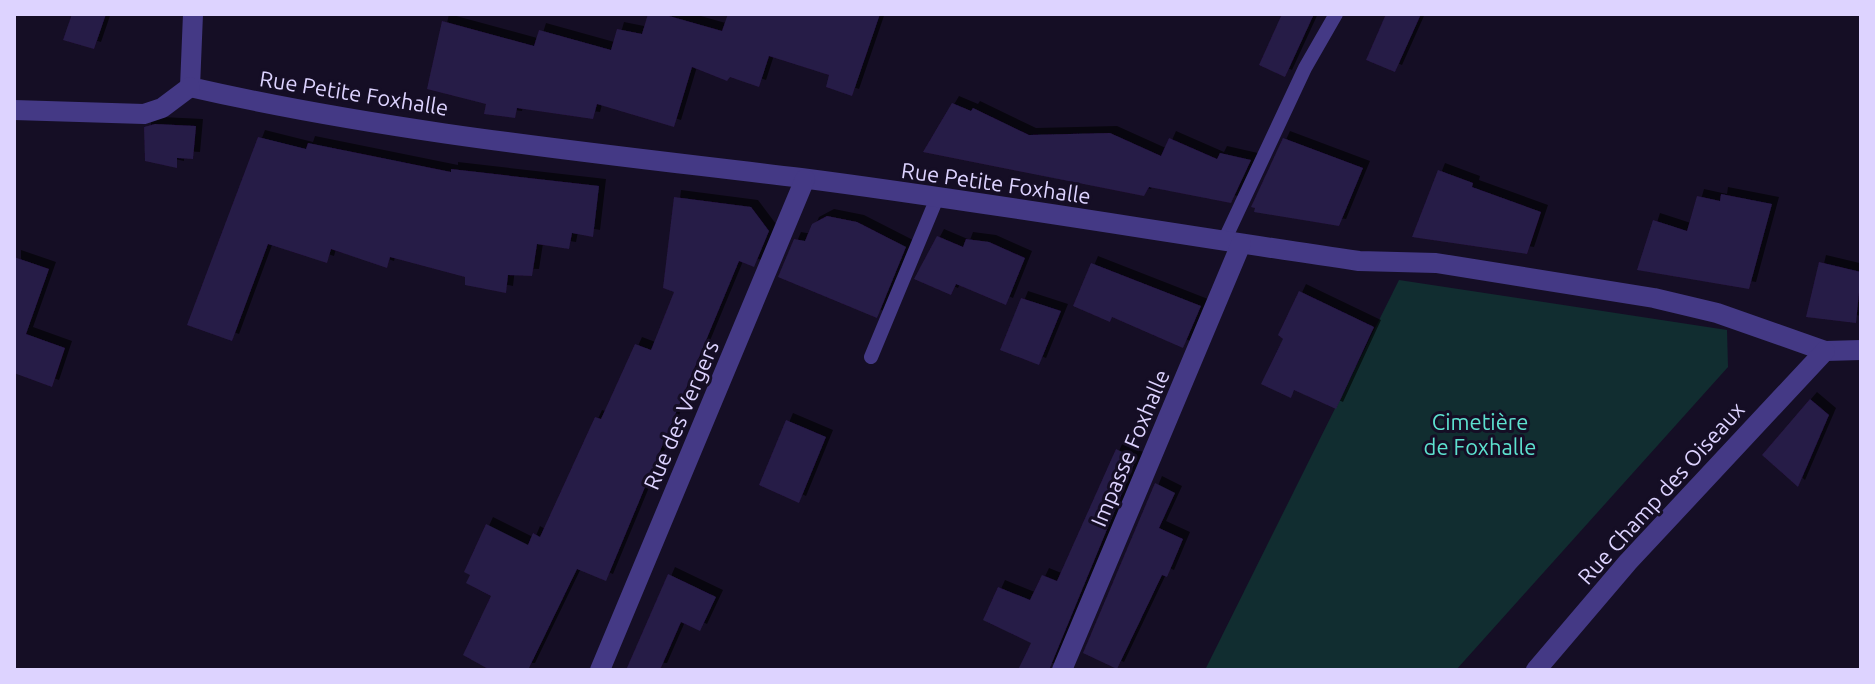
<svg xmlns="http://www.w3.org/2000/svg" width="1875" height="684" font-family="Ubuntu,sans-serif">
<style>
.green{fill:#112d30}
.building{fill:#281a47;filter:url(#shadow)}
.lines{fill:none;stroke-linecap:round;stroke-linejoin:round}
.service{stroke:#443985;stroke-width:14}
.minor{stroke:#443985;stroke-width:20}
.labels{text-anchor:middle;stroke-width:6;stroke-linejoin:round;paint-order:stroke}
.street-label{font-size:22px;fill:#ddd3ff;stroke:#150e25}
.park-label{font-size:22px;fill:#5de1cf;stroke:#150e25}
</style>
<defs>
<filter id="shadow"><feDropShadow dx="7" dy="-7" stdDeviation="0" flood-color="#0009"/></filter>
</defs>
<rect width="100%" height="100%" fill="#150e25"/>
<path class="green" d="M1399,280L1727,330L1728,367L1456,670H1205Z"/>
<g class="building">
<path d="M72,14H106L94,49L63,40Z"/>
<path d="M648,14H662L722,31L728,14H880L852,96L826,87L829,75L769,56L759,87L730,77L727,81L692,67L674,127L597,104L593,119L517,108L515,118L484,114L486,104L427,89L442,21L534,46L539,30L611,50L617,29L642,34Z"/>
<path d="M1282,14H1314L1285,77L1259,65Z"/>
<path d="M1386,14H1421L1395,72L1366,60Z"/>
<path d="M952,103L971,111L973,108L1029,135L1110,133L1161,156L1169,138L1217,159L1220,153L1251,160L1231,203L1149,187L1144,196L923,152Z"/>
<path d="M155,124L196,126L193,159L177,158V168L145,161L144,127Z"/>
<path d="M258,137L306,149L308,143L451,172V169L599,186L593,237L572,233L569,249L537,244L532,276L508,275L506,293L465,285V277L390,257L387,268L331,249L327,263L268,244L232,341L187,325Z"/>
<path d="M1283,138L1363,168L1339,226L1254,212L1255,208L1251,207Z"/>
<path d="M1438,170L1473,183L1472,187L1541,212L1527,254L1412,237Z"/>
<path d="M1721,194L1772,204L1749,289L1637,270L1653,220L1687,231L1697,196L1720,201Z"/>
<path d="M674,197L751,207L769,231L754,267L739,261L606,581L577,569L528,670H490L463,655L491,596L466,583L470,575L464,572L486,524L528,545L533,533L540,537L595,417L601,419L635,344L651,350L674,292L663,288Z"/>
<path d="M827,216L857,222L906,247L877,318L778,277L794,239L805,241L812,224Z"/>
<path d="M937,236L963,247L966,239L989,242L1025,258L1006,305L956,284L951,295L914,279Z"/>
<path d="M14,257L49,269L26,334L65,348L52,387L14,373Z"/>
<path d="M1819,262L1861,272L1856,323L1806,317Z"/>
<path d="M1091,263L1201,306L1183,348L1112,317L1110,322L1073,306Z"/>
<path d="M1299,291L1374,327L1336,409L1294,390L1291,398L1261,384L1283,339L1278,335Z"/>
<path d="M1021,298L1061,311L1039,365L1000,350Z"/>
<path d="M1810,399L1829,415L1798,487L1762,455Z"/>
<path d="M786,420L826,437L799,503L759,485Z"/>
<path d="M1116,449L1136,459L1049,670H1018L1031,643L983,620L998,587L1030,600L1042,575L1057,581Z"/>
<path d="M1155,483L1175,493L1159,528L1183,539L1167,577L1162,575L1117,669L1083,653Z"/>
<path d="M668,574L716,597L700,631L681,622L660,670H626Z"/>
</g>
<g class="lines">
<g class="service">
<path d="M1224,241L1305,68L1336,14"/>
<path d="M871,357L937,198"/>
</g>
<g class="minor">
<path d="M193,14L190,87C391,133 597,153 801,178C987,202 1173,234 1359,261L1436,263L1654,298L1717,313L1825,351L1861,350"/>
<path d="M14,110L144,114L162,108L190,87"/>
<path d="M600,670L805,179"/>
<path d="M1062,670L1241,244"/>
<path d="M1536,670L1628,562L1825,351"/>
</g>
</g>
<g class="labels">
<g class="street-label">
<text transform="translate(354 93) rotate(9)" y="8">Rue Petite Foxhalle</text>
<text transform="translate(996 183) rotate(8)" y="8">Rue Petite Foxhalle</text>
<text transform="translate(681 415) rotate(-67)" y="8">Rue des Vergers</text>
<text transform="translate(1130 448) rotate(-67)" y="8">Impasse Foxhalle</text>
<text transform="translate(1661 493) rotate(-48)" y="8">Rue Champ des Oiseaux</text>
</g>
<g class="park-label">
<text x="1480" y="430">Cimetière<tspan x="1480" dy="25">de Foxhalle</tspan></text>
</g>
</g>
<rect width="1875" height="684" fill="none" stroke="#ddd3ff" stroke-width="32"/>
</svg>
